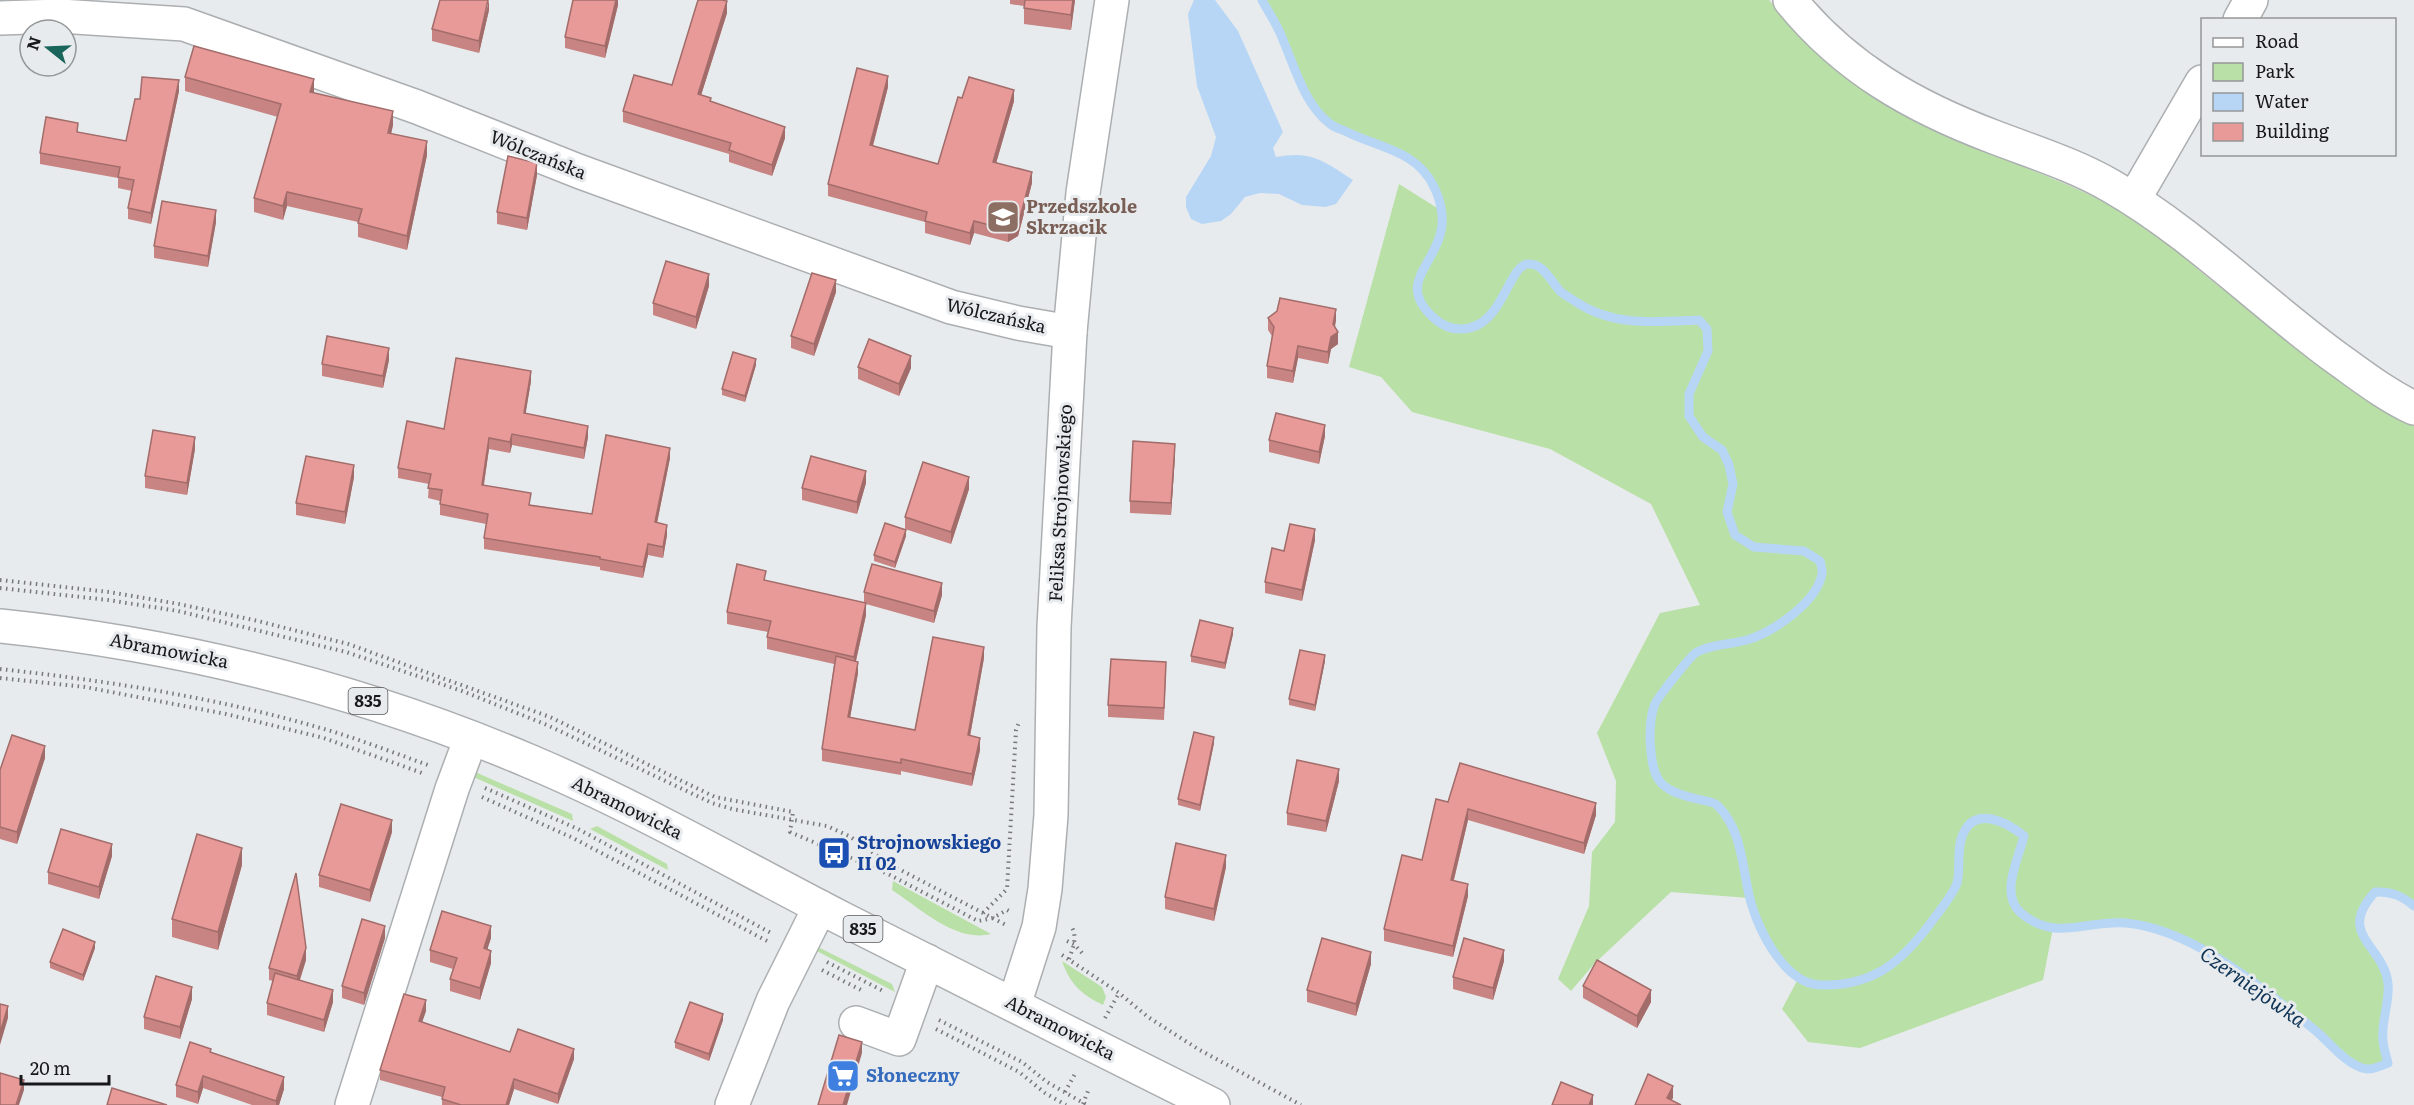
<svg xmlns="http://www.w3.org/2000/svg" width="2414" height="1105" font-family="Literata,serif">
<style>
.green{fill:#b9e0a6}
.water{fill:#b7d6f6}
.lines{fill:none;stroke-linecap:round;stroke-linejoin:round}
.stream{stroke:#b7d6f6;stroke-width:9}
.minor-casing{stroke:#acafb1;stroke-width:36}
.major-casing{stroke:#acafb1;stroke-width:36}
.path{stroke:#76787a;stroke-width:4;stroke-dasharray:1.5 4.5;stroke-linecap:butt}
.minor{stroke:#fff;stroke-width:33}
.major{stroke:#fff;stroke-width:33}
.wall{fill:#c78483}
.shaded-wall{fill:#a26c6a}
.building{fill:#e79a98;stroke:#a26c6a;stroke-width:1.5}
.labels{text-anchor:middle;stroke-width:6;stroke-linejoin:round;paint-order:stroke}
.shield{fill:#e8ebed;stroke:#565759;stroke-width:1.5}
.shield-label{font-size:16px;font-weight:bold;fill:#171819}
.street-label{font-size:18px;fill:#171819;stroke:#e8ebed}
.education-label{font-size:18px;font-weight:bold;fill:#785e54;stroke:#e8ebed;text-anchor:start}
.transit-label{font-size:18px;font-weight:bold;fill:#164399;stroke:#e8ebed;text-anchor:start}
.shop-label{font-size:18px;font-weight:bold;fill:#366cbe;stroke:#e8ebed;text-anchor:start}
.water-label{font-size:20px;font-style:italic;fill:#0e3355;stroke:#e8ebed}
</style>
<rect width="100%" height="100%" fill="#e8ebed"/>
<g class="green">
<path d="M1262,0H1769C1808,48 1859,93 1915,121C1987,156 2065,178 2135,218C2166,236 2188,263 2216,284C2280,332 2348,376 2414,421V906C2402,896 2391,891 2375,892L2363,906L2360,920L2361,935L2378,958L2388,983L2383,1040L2388,1063C2380,1066 2371,1071 2362,1068C2345,1062 2311,1026 2294,1013C2246,976 2189,929 2126,923C2105,921 2090,929 2071,929C2065,930 2059,928 2053,928L2043,980L1860,1048L1808,1042L1782,1009L1798,979C1774,955 1761,929 1749,898L1671,892L1595,963L1571,991L1558,979L1589,906L1592,852L1615,822L1616,781L1597,733L1660,613L1700,605L1651,504L1550,449L1412,412L1381,377L1349,367L1399,184L1442,211L1435,189L1424,169L1394,149L1361,140L1329,123L1312,102L1296,74L1282,38Z"/>
<path d="M475,772L572,814L573,821L469,775Z"/>
<path d="M597,826L667,864L668,870L590,829Z"/>
<path d="M893,881L991,934C956,943 920,908 892,890Z"/>
<path d="M814,945L892,984L895,992L809,947Z"/>
<path d="M1062,961L1102,987L1106,997L1103,1005C1082,995 1070,984 1062,961Z"/>
</g>
<path class="water" d="M1194,0H1215L1238,31L1283,132L1273,148L1276,157C1311,150 1324,161 1353,180L1336,204L1325,207L1302,205L1279,194L1260,193L1245,197L1231,214L1221,221L1202,224L1191,219L1186,207V197L1211,156L1216,137L1197,86L1188,14Z"/>
<g class="lines">
<path class="stream" d="M1262,0C1269,13 1278,26 1283,40C1295,68 1304,103 1329,123C1333,127 1340,129 1345,131C1378,148 1417,150 1434,187C1441,201 1445,220 1440,235C1431,268 1397,286 1435,319C1442,325 1451,329 1460,329C1503,330 1507,266 1528,264C1544,263 1551,282 1561,292C1566,296 1572,299 1576,302C1614,327 1656,322 1699,320L1707,329L1708,351L1689,394V416L1703,437L1722,450L1729,465L1733,484L1727,512L1735,535L1754,547L1804,551L1820,561C1821,565 1823,571 1822,574C1817,602 1774,631 1750,639C1733,645 1714,643 1697,652C1691,655 1658,697 1655,704C1651,713 1650,730 1650,740C1653,781 1657,789 1697,799C1704,801 1713,801 1718,806C1740,828 1742,861 1748,890C1754,923 1782,983 1820,985C1875,987 1905,959 1935,917C1942,908 1953,894 1957,883C1961,867 1956,849 1963,834C1976,805 2008,823 2024,836C2019,858 1999,894 2021,913C2056,943 2088,919 2126,923C2159,926 2190,941 2218,958C2252,979 2285,1006 2316,1031C2330,1043 2344,1062 2362,1068C2371,1071 2380,1066 2388,1063C2386,1055 2383,1047 2383,1040C2381,1021 2390,1002 2388,983C2383,944 2336,935 2375,892C2391,891 2402,896 2414,906"/>
<defs>
<g id="minor">
<path d="M1790,0C1845,68 1914,107 1994,137C2033,152 2075,165 2111,186C2193,233 2261,303 2338,359C2362,376 2386,395 2414,408"/>
<path d="M0,18L60,16L184,24L417,107L578,171L951,307L1018,323L1070,332"/>
<path d="M2240,20L2251,0"/>
<path d="M2134,199L2202,82"/>
<path d="M1014,1005L1039,927L1045,889L1051,815L1054,627L1070,332L1083,193L1112,0"/>
<path d="M856,1023L899,1039L927,961"/>
<path d="M352,1105L452,789L471,738"/>
<path d="M732,1105L773,1001L820,907"/>
</g>
<path id="major" d="M0,626C183,645 359,689 529,761C636,806 738,865 841,918C964,981 1089,1043 1213,1105"/>
</defs>
<use href="#minor" class="minor-casing"/>
<use href="#major" class="major-casing"/>
<g class="path">
<path d="M0,580L109,592L179,604L258,621L348,644L550,717L715,797L793,812L790,832L888,874L978,921L993,918L1007,910L1009,911"/>
<path d="M0,588L108,600L178,611L346,652L462,691L547,725L712,803L732,809L827,826L849,836L891,865L1008,926"/>
<path d="M0,669C109,681 219,698 324,729C359,739 394,753 428,765"/>
<path d="M0,678L85,687L226,714L324,738L425,774"/>
<path d="M485,788L578,829L773,934"/>
<path d="M482,797L573,838L767,941"/>
<path d="M983,913L1007,889L1016,730L1020,720"/>
<path d="M1067,941L1074,944L1083,954"/>
<path d="M1062,955L1119,993L1148,1017L1198,1049L1301,1105"/>
<path d="M1069,959C1073,948 1078,936 1071,926"/>
<path d="M827,962L885,992"/>
<path d="M822,970L863,991"/>
<path d="M1105,1018L1119,993"/>
<path d="M939,1020L1022,1062L1047,1082L1087,1105"/>
<path d="M936,1029L1019,1072L1045,1093L1066,1105"/>
<path d="M1065,1092L1076,1072"/>
<path d="M1083,1104L1088,1091"/>
</g>
<use href="#minor" class="minor"/>
<use href="#major" class="major"/>
</g>
<g class="wall">
<path d="M618,0V5L605,58L565,48V37Z"/>
<path d="M1010,0H1075L1071,30L1024,24V6L1010,4Z"/>
<path d="M489,10L479,53L432,41V29Z"/>
<path d="M727,13L701,95L711,101L785,138L772,176L729,162V154L623,122V111L672,85Z"/>
<path d="M185,77L314,93L393,125L391,134L427,155L407,250L358,237V222L287,206L283,220L254,212V198L278,117L185,91Z"/>
<path d="M888,87L873,146L938,164L962,98L1014,101L996,163L1032,183L1018,236L1008,242L974,233L970,245L925,233V222L828,196V184Z"/>
<path d="M179,91L151,224L128,219V208L132,191L118,188V178L40,164V153L78,132L126,141L140,99Z"/>
<path d="M537,175L527,230L497,224V212Z"/>
<path d="M216,222L208,267L154,258V246Z"/>
<path d="M709,286L696,329L653,315V303Z"/>
<path d="M836,292L814,356L791,348V336Z"/>
<path d="M1268,318L1336,320L1335,327L1338,344L1331,349L1328,364L1298,358L1293,383L1267,378V366L1272,336L1268,330Z"/>
<path d="M389,360L383,388L322,376V364Z"/>
<path d="M756,365L745,402L722,395V389Z"/>
<path d="M858,367L911,368L899,396L858,379Z"/>
<path d="M531,381L525,414L588,437L584,459L512,445L510,453L489,449L484,485L531,505L592,514L670,458L657,523L667,535L663,558L648,555L643,578L600,570V567L484,549V538L486,524L440,515V501L428,498L429,484L398,478V468L444,429Z"/>
<path d="M1325,436L1319,464L1269,452V440Z"/>
<path d="M195,449L187,495L145,488V476Z"/>
<path d="M1175,456L1171,515L1130,513V501Z"/>
<path d="M354,477L345,524L296,515V503Z"/>
<path d="M866,483L857,514L802,500V488Z"/>
<path d="M969,489L951,544L905,529V517Z"/>
<path d="M906,536L895,568L874,561V555Z"/>
<path d="M1315,540L1302,601L1265,593V582L1284,551Z"/>
<path d="M766,581L864,603V592L942,595L934,623L866,604V615L856,661L858,673L850,718L915,730L984,658L970,736L980,750L972,786L901,771V775L822,761V749L834,664L767,649V637L768,632L727,624V612Z"/>
<path d="M1233,634L1225,669L1191,662V656Z"/>
<path d="M1325,661L1315,711L1289,705V699Z"/>
<path d="M1166,674L1164,720L1108,717V705Z"/>
<path d="M1214,743L1200,811L1178,805V799Z"/>
<path d="M45,758L17,844L0,839V770Z"/>
<path d="M1339,781L1326,832L1287,825V813Z"/>
<path d="M1448,802L1596,815L1584,854L1468,820L1454,880L1468,896L1453,957L1384,941V929L1422,860Z"/>
<path d="M392,832L370,902L319,887V875Z"/>
<path d="M112,856L99,899L48,884V872Z"/>
<path d="M242,865L218,950L172,937V919Z"/>
<path d="M1226,867L1214,921L1165,909V897Z"/>
<path d="M385,938L364,1005L342,998V986Z"/>
<path d="M491,938L487,949L491,963L480,1000L450,991V979L453,969L430,962V950Z"/>
<path d="M95,948L83,981L50,968V962Z"/>
<path d="M306,960L300,980L333,1002L324,1032L267,1015V1003L273,981L269,980V968Z"/>
<path d="M1504,961L1493,1000L1453,989V977Z"/>
<path d="M1371,964L1356,1016L1307,1002V990Z"/>
<path d="M1583,986L1651,1002L1637,1028L1583,998Z"/>
<path d="M192,999L180,1039L144,1029V1017Z"/>
<path d="M426,1011L422,1022L510,1052L574,1059L558,1104L514,1089L509,1105H442V1097L380,1080V1070Z"/>
<path d="M723,1020L709,1061L675,1048V1042Z"/>
<path d="M211,1052L284,1089L279,1105H252L203,1088L198,1104L176,1097V1085Z"/>
</g>
<g class="shaded-wall">
<path d="M489,0V10L479,53V41Z"/>
<path d="M616,0H618V5L605,58V46Z"/>
<path d="M1073,0H1075L1071,30V15Z"/>
<path d="M727,1V13L698,105V94Z"/>
<path d="M888,76V87L870,156V145Z"/>
<path d="M314,79V93L310,106V92Z"/>
<path d="M179,80V91L151,224V213Z"/>
<path d="M1014,90V101L993,174V162Z"/>
<path d="M393,111V125L388,147V133Z"/>
<path d="M785,127V138L772,176V165Z"/>
<path d="M427,141V155L407,250V236Z"/>
<path d="M537,163V175L527,230V218Z"/>
<path d="M1032,172V183L1018,236L1008,242V230Z"/>
<path d="M287,192V206L283,220V206Z"/>
<path d="M216,210V222L208,267V256Z"/>
<path d="M974,221V233L970,245V233Z"/>
<path d="M709,274V286L696,329V317Z"/>
<path d="M836,280V292L814,356V344Z"/>
<path d="M1336,309V320L1333,335L1338,332V344L1331,349L1328,364V352Z"/>
<path d="M1298,346V358L1293,383V371Z"/>
<path d="M389,348V360L383,388V376Z"/>
<path d="M911,356V368L899,396V384Z"/>
<path d="M756,359V365L745,402V396Z"/>
<path d="M531,371V381L524,424V413Z"/>
<path d="M1325,425V436L1319,464V452Z"/>
<path d="M588,426V437L584,459V448Z"/>
<path d="M512,434V445L510,453V442Z"/>
<path d="M195,437V449L187,495V483Z"/>
<path d="M489,438V449L482,495V485Z"/>
<path d="M1175,444V456L1171,515V503Z"/>
<path d="M670,448V458L655,533V522Z"/>
<path d="M354,465V477L345,524V512Z"/>
<path d="M866,471V483L857,514V502Z"/>
<path d="M969,477V489L951,544V532Z"/>
<path d="M667,525V535L663,558V547Z"/>
<path d="M1315,529V540L1302,601V590Z"/>
<path d="M906,530V536L895,568V562Z"/>
<path d="M648,544V555L643,578V567Z"/>
<path d="M942,583V595L934,623V611Z"/>
<path d="M866,603V615L854,669V657Z"/>
<path d="M1233,628V634L1225,669V663Z"/>
<path d="M984,647V658L968,747V735Z"/>
<path d="M1325,655V661L1315,711V705Z"/>
<path d="M858,662V673L848,729V717Z"/>
<path d="M1214,737V743L1200,811V805Z"/>
<path d="M980,738V750L972,786V774Z"/>
<path d="M45,746V758L17,844V832Z"/>
<path d="M1339,769V781L1326,832V821Z"/>
<path d="M1596,803V815L1584,854V843Z"/>
<path d="M1468,809V820L1451,891V880Z"/>
<path d="M392,820V832L370,902V890Z"/>
<path d="M112,844V856L99,899V887Z"/>
<path d="M242,848V865L218,950V932Z"/>
<path d="M1226,855V867L1214,921V909Z"/>
<path d="M1468,884V896L1453,957V946Z"/>
<path d="M385,926V938L364,1005V993Z"/>
<path d="M491,926V938L484,960V948Z"/>
<path d="M95,942V948L83,981V975Z"/>
<path d="M306,948V960L297,988V976Z"/>
<path d="M1504,950V961L1493,1000V988Z"/>
<path d="M491,951V963L480,1000V988Z"/>
<path d="M1371,952V964L1356,1016V1004Z"/>
<path d="M192,987V999L180,1039V1027Z"/>
<path d="M333,990V1002L324,1032V1020Z"/>
<path d="M1651,990V1002L1637,1028V1016Z"/>
<path d="M426,1000V1011L419,1031V1021Z"/>
<path d="M8,1006V1018L0,1045V1033Z"/>
<path d="M723,1014V1020L709,1061V1054Z"/>
<path d="M862,1042V1053L847,1105H843Z"/>
<path d="M574,1049V1059L558,1104V1094Z"/>
<path d="M203,1076V1088L198,1104V1092Z"/>
<path d="M284,1077V1089L279,1105H276V1101Z"/>
<path d="M514,1079V1089L509,1105H506Z"/>
<path d="M24,1080V1090L19,1105H16Z"/>
<path d="M1673,1086V1098L1669,1105L1667,1098Z"/>
<path d="M1593,1095V1105H1589Z"/>
</g>
<g class="building">
<path d="M440,0H488L479,41L432,29Z"/>
<path d="M573,0H616L605,46L565,37Z"/>
<path d="M698,0H722L727,1L698,94L711,98L710,101L785,127L772,165L729,150L731,143L623,111L634,75L672,85Z"/>
<path d="M1025,0H1073L1071,15L1024,8Z"/>
<path d="M194,46L314,79L310,92L393,111L388,133L427,141L407,236L358,223L362,209L287,192L283,206L254,198L281,104L185,77Z"/>
<path d="M857,68L888,76L870,145L938,164L958,97L962,98L969,77L1014,90L993,162L1032,172L1018,225L1008,230L974,221L970,233L925,221L927,212L828,184Z"/>
<path d="M142,77L179,80L151,213L128,208L134,180L118,177L120,167L40,153L46,117L78,123L77,132L126,141L135,99H140Z"/>
<path d="M508,156L537,163L527,218L497,212Z"/>
<path d="M162,201L216,210L208,256L154,246Z"/>
<path d="M666,261L709,274L696,317L653,303Z"/>
<path d="M812,273L836,280L814,344L791,336Z"/>
<path d="M1280,298L1336,309L1333,324L1338,332L1331,337L1328,352L1298,346L1293,371L1267,366L1274,327L1268,318L1277,311Z"/>
<path d="M327,336L389,348L383,376L322,364Z"/>
<path d="M869,339L911,356L899,384L858,367Z"/>
<path d="M733,352L756,359L745,396L722,389Z"/>
<path d="M456,358L531,371L524,413L588,426L584,448L512,434L510,442L489,438L482,485L531,493L529,505L592,514L606,435L670,448L655,522L667,525L663,547L648,544L643,567L600,559V557L484,538L488,514L440,504L442,490L428,488L431,474L398,468L407,421L444,429Z"/>
<path d="M1276,413L1325,425L1319,452L1269,440Z"/>
<path d="M153,430L195,437L187,483L145,476Z"/>
<path d="M1133,441L1175,444L1171,503L1130,501Z"/>
<path d="M306,456L354,465L345,512L296,503Z"/>
<path d="M811,456L866,471L857,502L802,488Z"/>
<path d="M923,462L969,477L951,532L905,517Z"/>
<path d="M885,523L906,530L895,562L874,555Z"/>
<path d="M1290,524L1315,529L1302,590L1265,582L1272,548L1284,551Z"/>
<path d="M737,564L766,571L764,580L866,603L854,657L767,637L771,621L727,612Z"/>
<path d="M872,564L942,583L934,611L864,592Z"/>
<path d="M1200,620L1233,628L1225,663L1191,656Z"/>
<path d="M933,637L984,647L968,735L980,738L972,774L901,759V763L822,749L836,656L858,662L848,717L915,730Z"/>
<path d="M1300,650L1325,655L1315,705L1289,699Z"/>
<path d="M1111,659L1166,662L1164,708L1108,705Z"/>
<path d="M1194,732L1214,737L1200,805L1178,799Z"/>
<path d="M12,735L45,746L17,832L0,827V770Z"/>
<path d="M1297,760L1339,769L1326,821L1287,813Z"/>
<path d="M1460,763L1596,803L1584,843L1468,809L1451,880L1468,884L1453,946L1384,929L1402,855L1422,860L1436,799L1448,802Z"/>
<path d="M341,804L392,820L370,890L319,875Z"/>
<path d="M61,829L112,844L99,887L48,872Z"/>
<path d="M197,834L242,848L218,932L172,919Z"/>
<path d="M1176,843L1226,855L1214,909L1165,897Z"/>
<path d="M296,873L306,948L297,976L269,968Z"/>
<path d="M442,911L491,926L484,948L491,951L480,988L450,979L457,958L430,950Z"/>
<path d="M362,919L385,926L364,993L342,986Z"/>
<path d="M63,929L95,942L83,975L50,962Z"/>
<path d="M1322,938L1371,952L1356,1004L1307,990Z"/>
<path d="M1464,938L1504,950L1493,988L1453,977Z"/>
<path d="M1597,960L1651,990L1637,1016L1583,986Z"/>
<path d="M275,973L333,990L324,1020L267,1003Z"/>
<path d="M156,976L192,987L180,1027L144,1017Z"/>
<path d="M404,994L426,1000L419,1021L510,1052L518,1029L574,1049L558,1094L514,1079L506,1105H461L442,1099L445,1087L380,1070Z"/>
<path d="M690,1002L723,1014L709,1054L675,1042Z"/>
<path d="M0,1004L8,1006L0,1033Z"/>
<path d="M839,1035L862,1042L843,1105H818Z"/>
<path d="M190,1042L211,1049L210,1052L284,1077L276,1101L203,1076L198,1092L176,1085Z"/>
<path d="M0,1073L24,1080L16,1105H0Z"/>
<path d="M1648,1074L1673,1086L1667,1098L1681,1105H1635Z"/>
<path d="M1561,1082L1593,1095L1589,1105H1552Z"/>
<path d="M112,1088L167,1105H107Z"/>
</g>
<defs>
<symbol id="school-square" viewBox="-11 -11 22 22"><rect x="-9" y="-9" width="18" height="18" rx="4" fill="#8d6e63" stroke="#e8ebed"/><path d="M0-5L7-2L0 1L-7-2ZM-4 1L0 2.5L4 1V4Q0 6-4 4Z" fill="#fff"/></symbol>
<symbol id="bus-square" viewBox="-11 -11 22 22"><rect x="-9" y="-9" width="18" height="18" rx="4" fill="#1a4fb4" stroke="#e8ebed"/><path d="M-5-6H5V4H4V6H2V4H-2V6H-4V4H-5ZM-3.5-4V0h7V-4ZM-3.5 1.2v1.5H-2V1.2ZM2 1.2v1.5H3.5V1.2Z" fill="#fff"/></symbol>
<symbol id="supermarket-square" viewBox="-11 -11 22 22"><rect x="-9" y="-9" width="18" height="18" rx="4" fill="#3f7fe0" stroke="#e8ebed"/><path d="M-6-5.5h2.5l.6 2H6L4.5 2H-2.5L-4.4-4H-6ZM-1.5 3.2a1.3 1.3 0 1 0 .1 0ZM3 3.2a1.3 1.3 0 1 0 .1 0Z" fill="#fff"/></symbol>
</defs>
<g fill-rule="evenodd">
<use href="#school-square" x="984" y="198" width="38" height="38"/>
<use href="#bus-square" x="815" y="834" width="38" height="38"/>
<use href="#supermarket-square" x="824" y="1057" width="38" height="38"/>
</g>
<g class="labels">
<g class="shield">
<rect x="348.5" y="688" width="39" height="26" rx="4.5"/>
<rect x="843.5" y="916" width="39" height="26" rx="4.5"/>
</g>
<g class="shield-label">
<text x="368" y="707">835</text>
<text x="863" y="935">835</text>
</g>
<g class="street-label">
<text transform="translate(538 155) rotate(22)" y="6">Wólczańska</text>
<text transform="translate(996 316) rotate(13)" y="6">Wólczańska</text>
<text transform="translate(1061 503) rotate(-87)" y="6">Feliksa Strojnowskiego</text>
<text transform="translate(169 651) rotate(11)" y="6">Abramowicka</text>
<text transform="translate(627 808) rotate(26)" y="6">Abramowicka</text>
<text transform="translate(1060 1028) rotate(27)" y="6">Abramowicka</text>
</g>
<g class="education-label">
<text x="1026" y="213">Przedszkole<tspan x="1026" dy="21">Skrzacik</tspan></text>
</g>
<g class="transit-label">
<text x="857" y="849">Strojnowskiego<tspan x="857" dy="21">II 02</tspan></text>
</g>
<g class="shop-label">
<text x="866" y="1082">Słoneczny</text>
</g>
<g class="water-label">
<text transform="translate(2253 987) rotate(35)" y="7">Czerniejówka</text>
</g>
</g>
<rect x="2201" y="18" width="195" height="138" fill="#e8ebed" stroke="#949798" stroke-width="1.5"/>
<rect x="2213" y="38" width="30" height="9" fill="#ffffff" stroke="#949798" stroke-width="1.5"/>
<text x="2255" y="48" font-size="18" fill="#171819">Road</text>
<rect x="2213" y="63" width="30" height="18" fill="#b9e0a6" stroke="#949798" stroke-width="1.5"/>
<text x="2255" y="78" font-size="18" fill="#171819">Park</text>
<rect x="2213" y="93" width="30" height="18" fill="#b7d6f6" stroke="#949798" stroke-width="1.5"/>
<text x="2255" y="108" font-size="18" fill="#171819">Water</text>
<rect x="2213" y="123" width="30" height="18" fill="#e79a98" stroke="#949798" stroke-width="1.5"/>
<text x="2255" y="138" font-size="18" fill="#171819">Building</text>
<g transform="translate(48 48) rotate(288)"><circle r="28" fill="#e8ebed" stroke="#949798" stroke-width="1.5"/>
<path d="M0-4.5L10 22L0 15L-10 22Z" fill="#19645b"/>
<text y="-9" font-size="16" font-weight="bold" text-anchor="middle" fill="#171819">N</text>
</g>
<path d="M21 1075v9h88v-9" fill="none" stroke="#171819" stroke-width="3"/>
<text x="30" y="1075" font-size="18" fill="#171819" stroke="#e8ebed" stroke-width="4.5" paint-order="stroke">20 m</text>
</svg>
